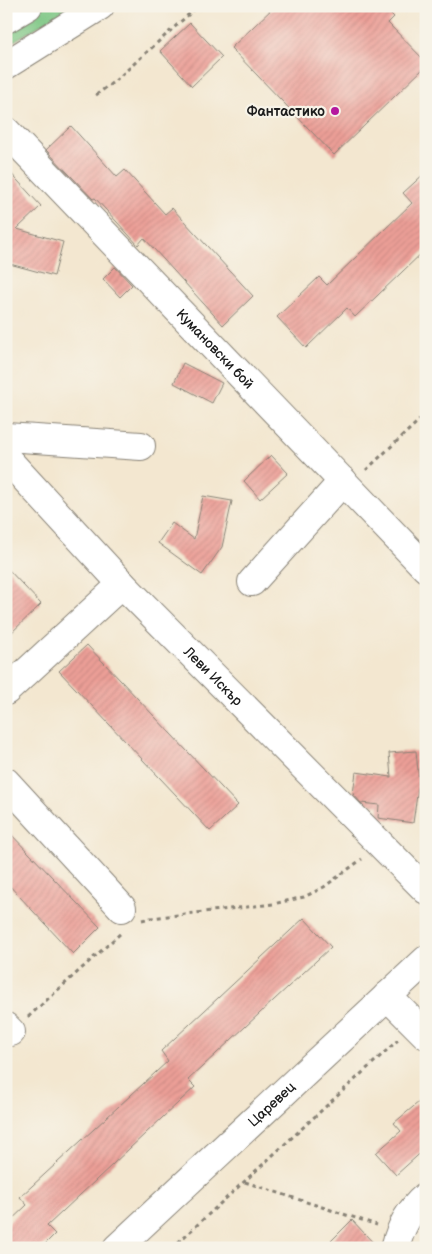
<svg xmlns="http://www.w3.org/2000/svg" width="432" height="1254" font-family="'Balsamiq Sans',sans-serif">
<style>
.green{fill:#7cc683;stroke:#4c7150}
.building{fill:url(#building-hatch)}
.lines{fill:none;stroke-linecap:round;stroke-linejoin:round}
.minor-casing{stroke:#888276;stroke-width:30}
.path{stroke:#888276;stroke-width:3;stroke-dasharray:4 4;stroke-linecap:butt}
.minor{stroke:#fff;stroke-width:28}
.poi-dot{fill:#b5179e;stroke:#f7f3e8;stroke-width:2}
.labels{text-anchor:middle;stroke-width:4.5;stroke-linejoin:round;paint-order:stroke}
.poi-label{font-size:14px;font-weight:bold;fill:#1c1c1c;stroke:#f7f3e8;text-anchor:end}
.street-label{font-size:14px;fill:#1c1c1c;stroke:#f7f3e8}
</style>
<defs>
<pattern id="building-hatch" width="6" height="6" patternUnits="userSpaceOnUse" patternTransform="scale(1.25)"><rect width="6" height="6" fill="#ec9f97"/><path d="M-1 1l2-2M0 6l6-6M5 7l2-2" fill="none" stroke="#ca8882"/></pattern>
</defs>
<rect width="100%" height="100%" fill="#f7f3e8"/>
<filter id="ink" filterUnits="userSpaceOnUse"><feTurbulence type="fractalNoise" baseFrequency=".02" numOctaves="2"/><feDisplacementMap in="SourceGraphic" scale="10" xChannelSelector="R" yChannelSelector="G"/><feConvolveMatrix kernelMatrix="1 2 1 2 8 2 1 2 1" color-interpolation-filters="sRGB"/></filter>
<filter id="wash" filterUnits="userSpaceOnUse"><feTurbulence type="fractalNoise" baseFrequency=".0096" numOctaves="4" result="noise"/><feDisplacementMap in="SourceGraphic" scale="20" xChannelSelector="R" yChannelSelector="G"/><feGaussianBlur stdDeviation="1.12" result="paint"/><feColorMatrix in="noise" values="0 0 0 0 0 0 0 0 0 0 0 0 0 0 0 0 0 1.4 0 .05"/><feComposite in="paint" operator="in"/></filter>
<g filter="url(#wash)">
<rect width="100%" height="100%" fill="#f3e7d0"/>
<path class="green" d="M45,6H72L6,46V30Z"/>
<g id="blocks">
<g class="building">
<path d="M275,6H383L394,17L388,23L426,62V66L334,155L231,48Z"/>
<path d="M190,23L222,57L192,86L160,51Z"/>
<path d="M71,126L117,177L125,170L165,214L172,208L253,296L223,325L144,238L138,245L95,198L93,199L46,150Z"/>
<path d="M6,168L41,206L17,229L63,242L54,276L6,263Z"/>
<path d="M426,172V249L355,317L347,308L306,348L277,317L319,277L327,285L412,203L403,193Z"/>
<path d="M115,267L132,285L120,297L103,279Z"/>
<path d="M183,363L222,383L212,403L174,383Z"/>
<path d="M271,455L288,473L260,499L244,481Z"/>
<path d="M203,496L232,501L222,547L202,575L158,543L172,523L194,539Z"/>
<path d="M6,567L41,604L6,638Z"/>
<path d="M87,645L238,805L210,831L59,671Z"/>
<path d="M416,751L419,781L413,823L378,818L379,805L361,803L353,794L356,772L391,777L389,753Z"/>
<path d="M6,829L100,927L73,954L6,882Z"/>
<path d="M304,918L331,947L188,1080L195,1087L47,1226L55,1234L41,1248H6V1225L27,1205L20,1197L168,1061L161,1051Z"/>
<path d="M426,1096V1148L396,1175L376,1153L401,1131L394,1123Z"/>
<path d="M352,1220L378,1248H324Z"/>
</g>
</g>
</g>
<g filter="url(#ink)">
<use href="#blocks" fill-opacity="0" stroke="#888276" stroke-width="1"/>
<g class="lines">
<defs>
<g id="minor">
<path d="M6,19L28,6"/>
<path d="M6,65L100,6"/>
<path id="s1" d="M6,131L426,568"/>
<path d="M6,437L141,446"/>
<path id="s2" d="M6,458L122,584L426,890"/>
<path d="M252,582L343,481"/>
<path d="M6,691L122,584"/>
<path d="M6,782L122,908"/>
<path d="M387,996L426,1035"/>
<path d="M6,1027L11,1032"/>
<path id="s3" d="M117,1248L426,960"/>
<path d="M395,1248C401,1226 409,1211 426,1196"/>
</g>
</defs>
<use href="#minor" class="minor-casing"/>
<g class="path">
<path d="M96,95L116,80L198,6"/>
<path d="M366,470L426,414"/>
<path d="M142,920L151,918L273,904L304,897L324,887L362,859"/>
<path d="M28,1017L122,932"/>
<path d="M245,1182L377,1225"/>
<path d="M172,1248L398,1040"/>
</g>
<use href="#minor" class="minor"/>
</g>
</g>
<circle class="poi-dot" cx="335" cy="111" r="5"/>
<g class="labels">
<g class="poi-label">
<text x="325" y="116">Фантастико</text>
</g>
<g class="street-label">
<text dy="5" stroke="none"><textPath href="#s1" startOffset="302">Кумановски бой</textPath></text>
<text dy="5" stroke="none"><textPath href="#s2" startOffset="301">Леви Искър</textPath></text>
<text dy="5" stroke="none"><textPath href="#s3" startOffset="211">Царевец</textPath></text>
</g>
</g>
<rect width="432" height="1254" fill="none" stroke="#f7f3e8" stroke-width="25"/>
</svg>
